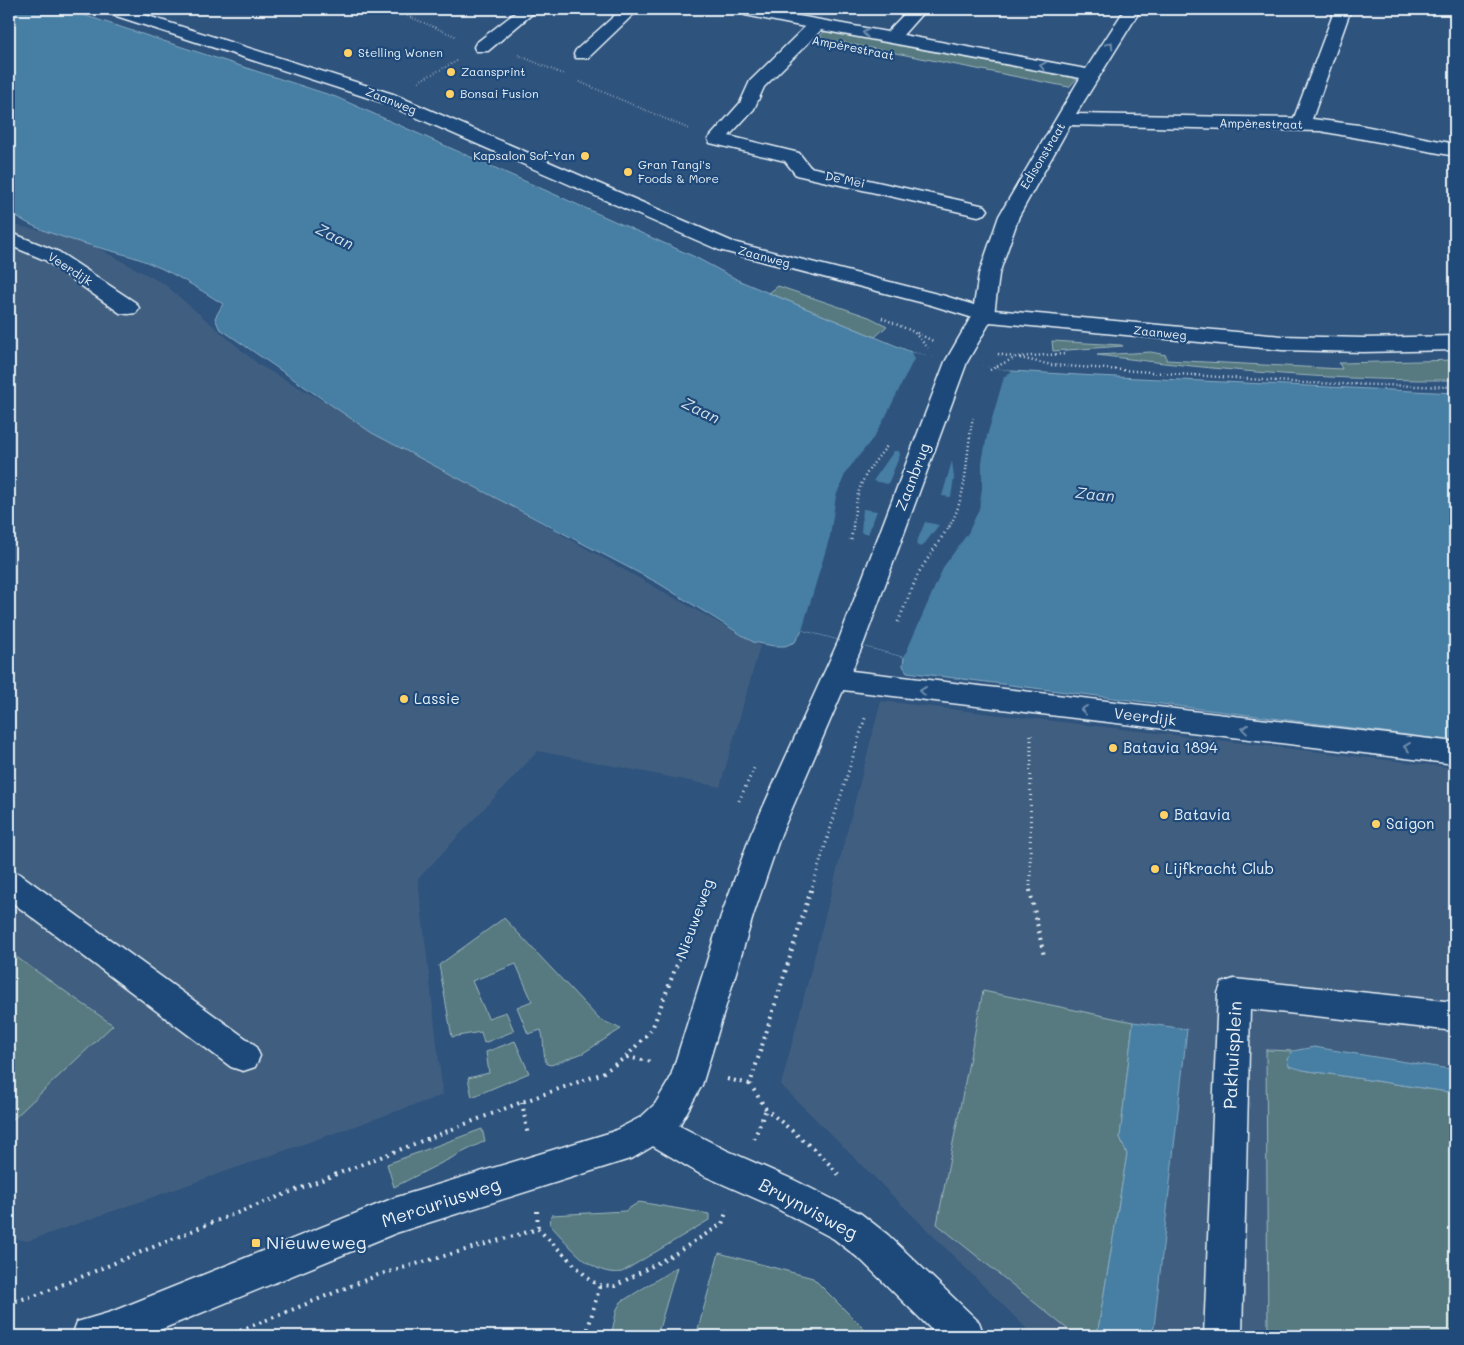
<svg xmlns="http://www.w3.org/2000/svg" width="1464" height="1345" font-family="Mali,sans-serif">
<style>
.built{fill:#405e80}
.green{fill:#567a80;stroke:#9fb6bc}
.water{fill:#477ea3;stroke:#87acc5}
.pier{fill:#2e537d;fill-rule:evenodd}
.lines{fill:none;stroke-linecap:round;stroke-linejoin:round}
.minor-casing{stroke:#e8f1f8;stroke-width:3}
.major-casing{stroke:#e8f1f8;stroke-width:3}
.path-far3{stroke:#e8f1f8;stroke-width:2;stroke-dasharray:0.5 2.5;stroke-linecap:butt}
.path-far2{stroke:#e8f1f8;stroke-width:2.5;stroke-dasharray:1 3;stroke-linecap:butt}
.path-far1{stroke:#e8f1f8;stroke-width:3;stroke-dasharray:1 4;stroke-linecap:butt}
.path{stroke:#e8f1f8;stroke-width:4;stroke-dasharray:2 5;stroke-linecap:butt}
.minor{fill:#1f4a7a;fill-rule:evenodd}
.major{fill:#1f4a7a;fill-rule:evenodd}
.oneway{stroke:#6f8dac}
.poi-dot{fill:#ffd166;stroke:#1f4a7a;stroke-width:2}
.labels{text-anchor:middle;stroke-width:4.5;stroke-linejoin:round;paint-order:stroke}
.far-street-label{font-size:12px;fill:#e8f1f8;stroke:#1f4a7a}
.far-poi-label{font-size:12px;fill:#e8f1f8;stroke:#1f4a7a;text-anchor:start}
.street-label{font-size:15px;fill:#e8f1f8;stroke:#1f4a7a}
.poi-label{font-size:15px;fill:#e8f1f8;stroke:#1f4a7a;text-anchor:start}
.water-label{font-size:16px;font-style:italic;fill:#d0e0eb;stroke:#1f4a7a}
.near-street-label{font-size:18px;fill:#e8f1f8;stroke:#1f4a7a}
.near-poi-label{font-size:18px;fill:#e8f1f8;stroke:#1f4a7a;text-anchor:start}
</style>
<rect width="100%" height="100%" fill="#2e537d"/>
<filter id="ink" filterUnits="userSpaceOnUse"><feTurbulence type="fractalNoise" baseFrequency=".02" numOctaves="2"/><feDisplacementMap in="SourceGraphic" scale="10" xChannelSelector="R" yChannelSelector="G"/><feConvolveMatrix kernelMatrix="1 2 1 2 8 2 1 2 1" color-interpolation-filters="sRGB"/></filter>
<g filter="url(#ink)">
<g class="built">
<path d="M9,224L81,239L164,284L259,365L760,646L720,787L538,751L418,879L443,1095L28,1241L9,1238Z"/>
<path d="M881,701L1455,768V1336H1034L781,1085Z"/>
</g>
<g class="green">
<path d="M836,30L1079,76L1069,87L824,39L820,36L824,32Z"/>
<path d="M778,286L869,317L887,326L875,337L769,293Z"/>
<path d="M1052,341L1121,345L1123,346L1053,351Z"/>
<path d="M1151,352L1166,355V360L1342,369L1339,363H1342L1455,360V380C1335,381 1216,370 1097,355Z"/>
<path d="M504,918L599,1019L621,1029L583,1053L551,1065L547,1064C542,1056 545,1040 541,1030L528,1034L517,1007L532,1001L516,964L472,981L488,1018L506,1012L514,1031L484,1043L481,1032L452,1037L439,965Z"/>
<path d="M9,952L113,1025L9,1123Z"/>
<path d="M983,991L1133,1022L1120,1137L1127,1154L1097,1336H1076L937,1224Z"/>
<path d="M515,1041L529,1073L472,1097L468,1078L489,1073L486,1052Z"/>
<path d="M1266,1050L1293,1051L1288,1059L1303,1070L1455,1093V1336H1268Z"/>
<path d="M482,1129L485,1141L394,1187L387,1164Z"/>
<path d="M639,1202L709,1214V1220L622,1272C591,1277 570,1245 550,1225L551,1215L625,1211Z"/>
<path d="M719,1253L813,1278L871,1336H696Z"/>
<path d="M677,1267L657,1336H611L617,1309L621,1302Z"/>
</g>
<g class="water">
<path d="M9,9H65L336,97L695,257L740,281L911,352L956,362L1012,371L1096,376L1455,393V741L907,672L903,666L904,657L802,630L795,642L785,646H774L753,642L658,583L372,433L219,328L215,318L223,304C196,287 169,270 139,259C111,249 26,233 11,210C7,203 9,194 12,188L9,182Z"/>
<path d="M1133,1022L1187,1029L1153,1336H1097L1127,1154L1120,1137Z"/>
<path d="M1314,1047L1455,1070V1093L1303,1070L1289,1066L1287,1059L1293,1051Z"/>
</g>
<path class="pier" d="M911,352L1012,371L1004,377L987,436L982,462V488L979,509L968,533L944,566L904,657L802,630L830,536L836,496L846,472L874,437L886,416L914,359ZM894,451H899L900,455L888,484L873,481ZM952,461L954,478L951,497L942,496ZM863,509L877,511L868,534H864L861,532ZM925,522L939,525L922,547L918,546L916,544Z"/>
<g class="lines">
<defs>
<g id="minor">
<path d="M102,9H126L393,94L733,242L945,296L974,305L979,274L999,216L1080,78L821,30L764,87L754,109L729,136L799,153L810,167L985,206L988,210L985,214L978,216L796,175L785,161L710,143L708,139L740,103L750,81L805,27L745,15L743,12L745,9H760L887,32L909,9H926L903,35L1086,69L1125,9H1141L1076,114L1294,118L1335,9H1351L1312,119L1359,125L1455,144V156L1320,131L1070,125L1019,216L999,274L994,315L991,320L983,321L931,305L719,250L381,102L104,12Z"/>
<path d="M520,9H538L488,51H476L474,47L476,43Z"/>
<path d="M622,9H639L588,58H576L574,54L576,50Z"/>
<path d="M9,232L59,252L136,303L139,308L136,313L128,314L120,313L45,260L9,245Z"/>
<path d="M835,669L1455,742V764L835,689L825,686L821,679L825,672Z"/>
<path d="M9,870L20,874L255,1045L260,1056L255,1067L243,1071L231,1067L9,900Z"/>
<path d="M1234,979L1455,1002V1031L1250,1009L1242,1336H1204L1218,993L1222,983Z"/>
<path d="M653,1112L726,1150L794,1180L860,1213L888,1235L979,1322L984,1336H938L862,1261L834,1239L768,1204L700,1174L641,1139L635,1128L641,1117Z"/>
</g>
<path id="major" d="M983,309L1282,336L1363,338L1455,336V350L1363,352L1282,350L990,322L967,362L864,642L781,834L753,916L702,1085L679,1126L665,1139L633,1158L396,1233L145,1336H72L77,1322L111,1312L394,1198L612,1132L641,1117L655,1104L670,1079L721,916L751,834L838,642L945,362L975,310Z"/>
</defs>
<use href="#minor" class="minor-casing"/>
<use href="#major" class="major-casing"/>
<g class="path-far3">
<path d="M391,9L455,36"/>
<path d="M704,9L726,11"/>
<path d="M518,55L565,75"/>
<path d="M419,81L457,61"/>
<path d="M580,82L689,129"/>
</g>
<g class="path-far2">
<path d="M882,318L914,332L928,348"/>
<path d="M917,333L933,341"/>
<path d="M998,354L1014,357"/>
<path d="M1020,358L1052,365L1304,383L1455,387"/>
<path d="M990,370L1016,357L1065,354"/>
<path d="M853,527C857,486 861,478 887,446"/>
<path d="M949,527C969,493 965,455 973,418"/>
</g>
<g class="path-far1">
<path d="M851,540L853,525"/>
<path d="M898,622L919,572L950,525"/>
<path d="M739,801L755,766"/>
<path d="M811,891L866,715"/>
<path d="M1030,891L1031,734"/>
</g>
<g class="path">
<path d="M811,890L750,1084L766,1109L822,1156L840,1176"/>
<path d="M1030,890L1044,956"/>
<path d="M627,1057L652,1062"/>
<path d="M727,1079L750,1084"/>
<path d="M522,1102L528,1136"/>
<path d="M754,1139L766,1109"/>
<path d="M537,1211L538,1229"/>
<path d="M9,1303L40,1294L206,1225L522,1102L601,1074L626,1057L652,1029L691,928"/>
<path d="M227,1336L378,1275L538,1229L591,1281L600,1285L615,1286L676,1253L722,1224L727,1210"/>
<path d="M586,1336L600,1285"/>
</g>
<use href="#minor" class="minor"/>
<use href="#major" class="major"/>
</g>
<defs><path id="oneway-chevron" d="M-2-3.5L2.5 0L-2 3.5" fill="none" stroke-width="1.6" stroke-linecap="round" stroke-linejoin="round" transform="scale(1.25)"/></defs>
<g class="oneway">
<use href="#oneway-chevron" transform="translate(866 33) rotate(-170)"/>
<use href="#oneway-chevron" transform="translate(1110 45) rotate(-57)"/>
<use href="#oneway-chevron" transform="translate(1043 66) rotate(-169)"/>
<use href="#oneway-chevron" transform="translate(923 691) rotate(-173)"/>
<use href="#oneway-chevron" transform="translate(1084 710) rotate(-173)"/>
<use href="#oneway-chevron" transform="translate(1245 729) rotate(-173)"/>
<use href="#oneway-chevron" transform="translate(1407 747) rotate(-173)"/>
</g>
</g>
<g class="poi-dot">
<circle cx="348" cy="53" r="5"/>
<circle cx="451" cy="72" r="5"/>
<circle cx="450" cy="94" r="5"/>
<circle cx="585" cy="156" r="5"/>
<circle cx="628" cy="172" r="5"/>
<circle cx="404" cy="699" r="5"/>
<circle cx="1113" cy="748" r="5"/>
<circle cx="1164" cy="815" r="5"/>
<circle cx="1376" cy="824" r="5"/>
<circle cx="1155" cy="869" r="5"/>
<rect x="251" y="1238" width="10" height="10" rx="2.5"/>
</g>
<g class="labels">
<g class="far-street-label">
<text transform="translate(853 48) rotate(11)" y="4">Ampèrestraat</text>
<text transform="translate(391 101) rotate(22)" y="4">Zaanweg</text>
<text transform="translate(1261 124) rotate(1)" y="4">Ampèrestraat</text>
<text transform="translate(1043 156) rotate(-59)" y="4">Edisonstraat</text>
<text transform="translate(845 180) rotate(12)" y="4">De Mei</text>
<text transform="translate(764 257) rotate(15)" y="4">Zaanweg</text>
<text transform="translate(70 269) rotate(33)" y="4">Veerdijk</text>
<text transform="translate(1160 333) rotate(6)" y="4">Zaanweg</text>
</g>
<g class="far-poi-label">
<text x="358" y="57">Stelling Wonen</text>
<text x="461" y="76">Zaansprint</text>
<text x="460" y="98">Bonsai Fusion</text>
<text x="575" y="160" text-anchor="end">Kapsalon Sof-Yan</text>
<text x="638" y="169">Gran Tangi's<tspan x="638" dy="14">Foods &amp; More</tspan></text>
</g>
<g class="street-label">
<text transform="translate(913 477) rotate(-69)" y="5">Zaanbrug</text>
<text transform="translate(1145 717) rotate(7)" y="5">Veerdijk</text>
<text transform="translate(695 919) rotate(-70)" y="5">Nieuweweg</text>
</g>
<g class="poi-label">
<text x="414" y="704">Lassie</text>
<text x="1123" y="753">Batavia 1894</text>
<text x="1174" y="820">Batavia</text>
<text x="1386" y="829">Saigon</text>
<text x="1165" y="874">Lijfkracht Club</text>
</g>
<g class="water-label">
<text transform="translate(335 236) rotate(26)" y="6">Zaan</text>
<text transform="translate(701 410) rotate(26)" y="6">Zaan</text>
<text transform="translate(1095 494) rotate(6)" y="6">Zaan</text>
</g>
<g class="near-street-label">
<text transform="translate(1233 1055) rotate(-87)" y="6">Pakhuisplein</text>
<text transform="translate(441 1203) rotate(-18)" y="6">Mercuriusweg</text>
<text transform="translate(808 1209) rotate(28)" y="6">Bruynvisweg</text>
</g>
<g class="near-poi-label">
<text x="266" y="1249">Nieuweweg</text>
</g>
</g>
<rect width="1464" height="1345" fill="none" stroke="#1f4a7a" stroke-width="30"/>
<rect x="15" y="15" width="1434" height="1315" fill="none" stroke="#e8f1f8" stroke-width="2" filter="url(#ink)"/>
</svg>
